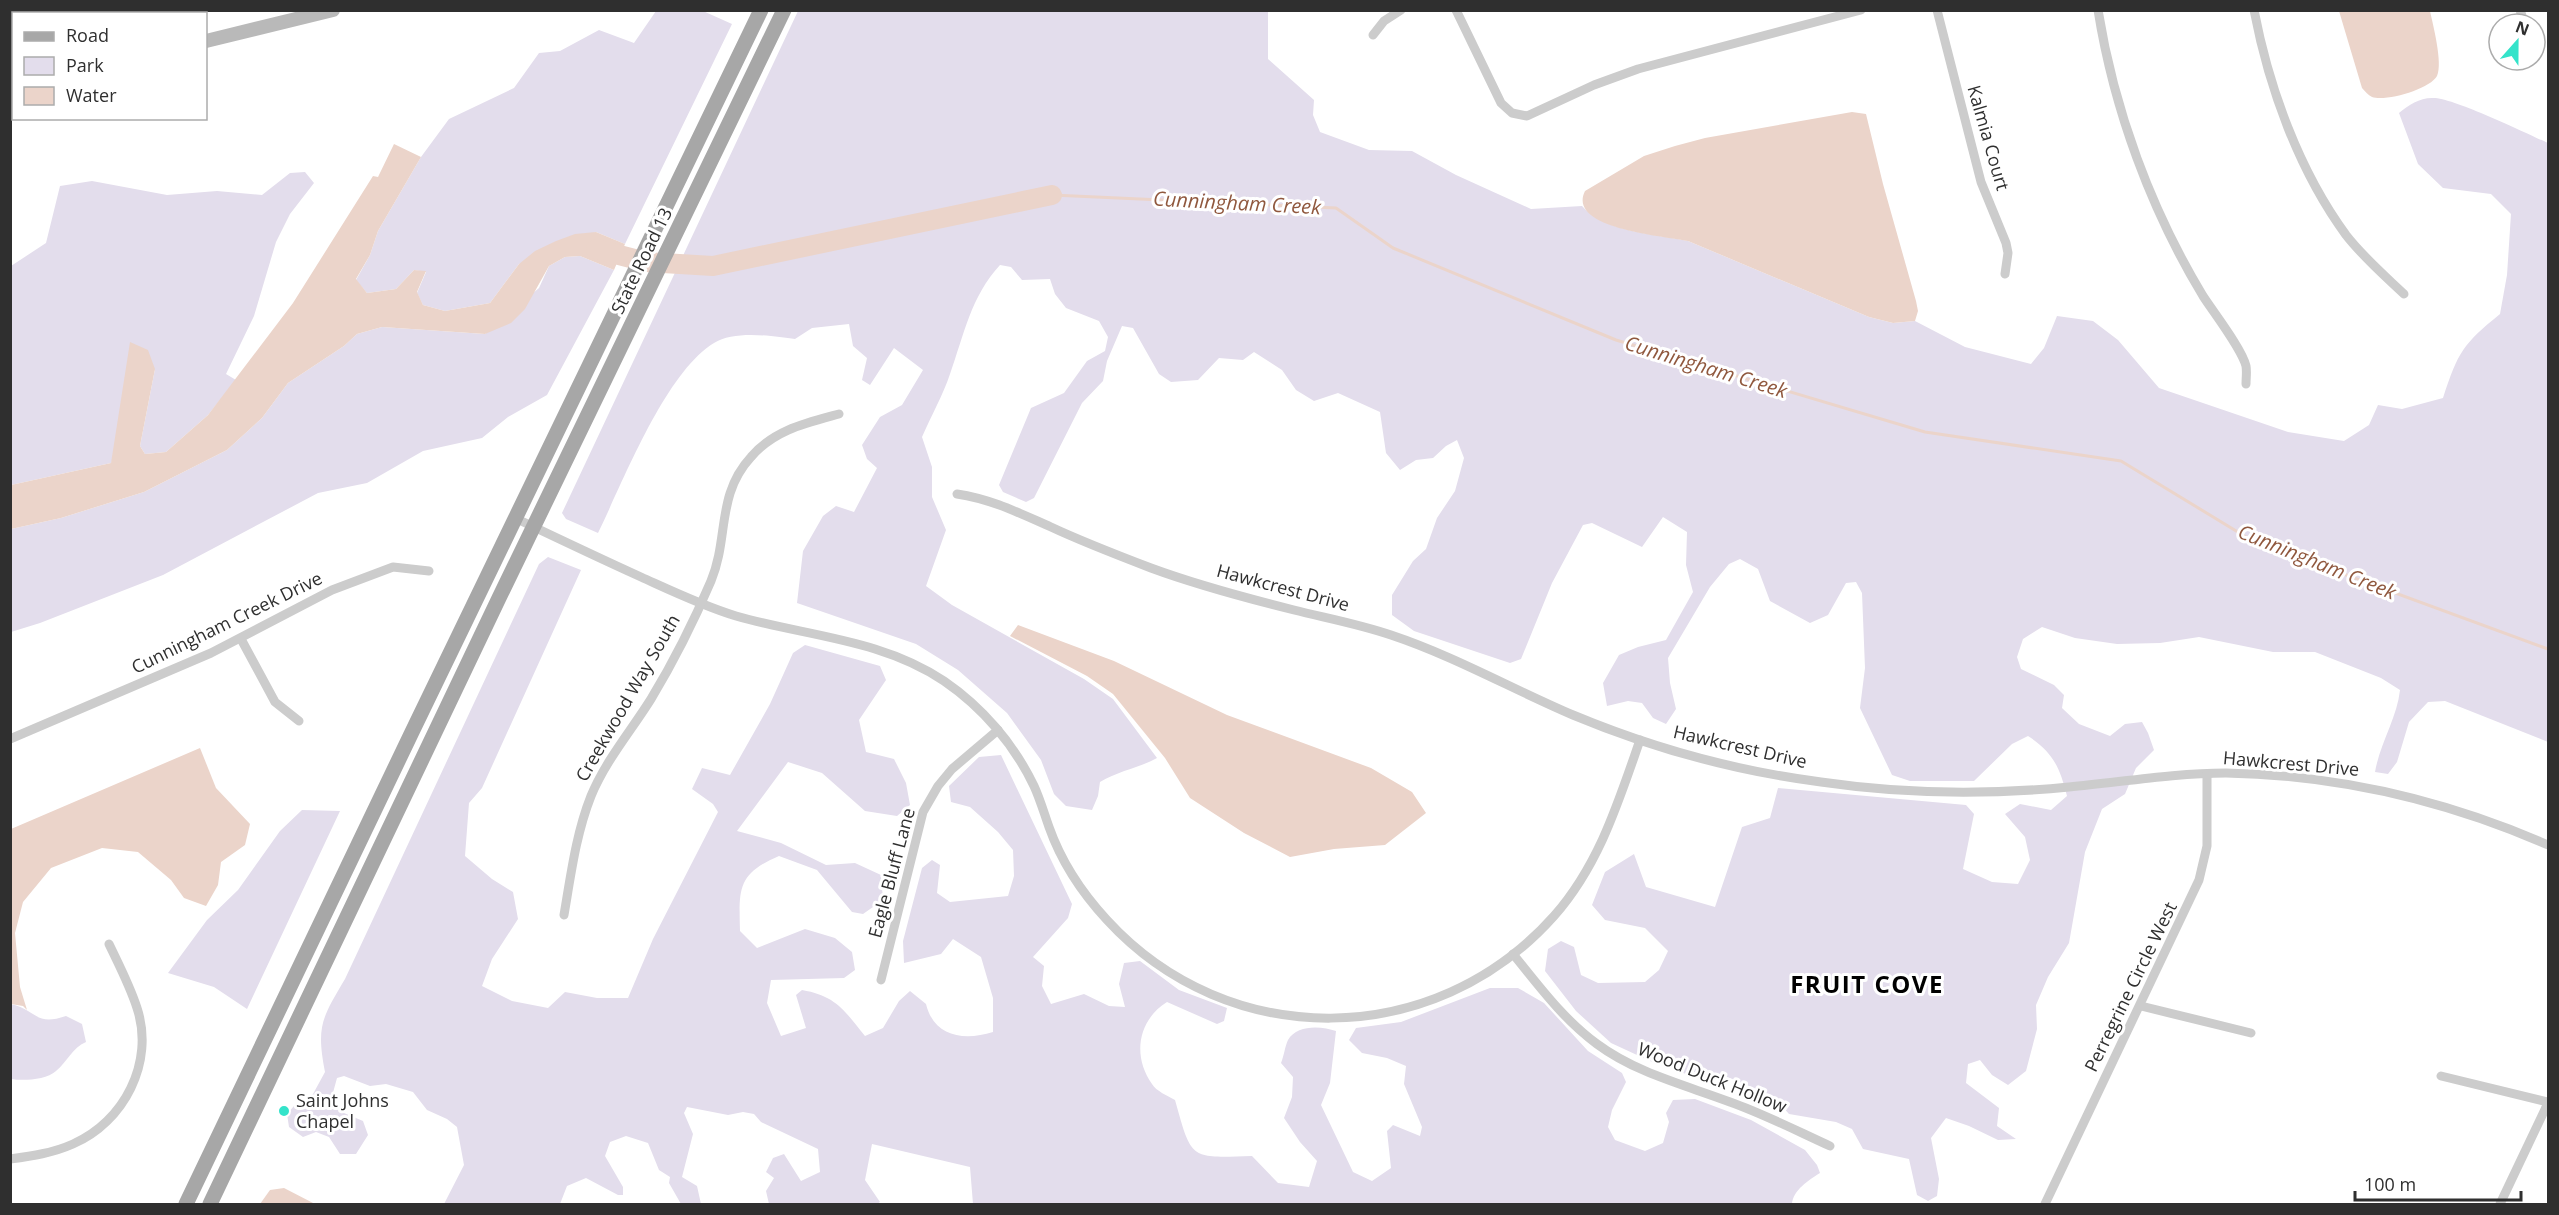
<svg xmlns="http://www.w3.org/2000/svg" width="2559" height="1215" font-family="'Open Sans',sans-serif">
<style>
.green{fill:#e3ddec}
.water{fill:#ebd4ca}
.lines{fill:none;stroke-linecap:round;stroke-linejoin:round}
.stream{stroke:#ebd4ca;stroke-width:3}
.river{stroke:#ebd4ca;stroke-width:20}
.street{stroke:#ccc;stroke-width:9}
.secondary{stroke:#b9b9b9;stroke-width:14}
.primary{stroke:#a7a7a7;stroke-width:15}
.poi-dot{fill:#34e3ca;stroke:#fff;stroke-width:2}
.labels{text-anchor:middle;stroke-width:6;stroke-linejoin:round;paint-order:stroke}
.street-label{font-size:18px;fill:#2f2f2f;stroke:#fff}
.poi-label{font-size:18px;fill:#2f2f2f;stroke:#fff;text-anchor:start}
.water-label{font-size:20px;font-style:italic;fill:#90583e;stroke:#fff}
.district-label{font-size:24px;font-weight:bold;letter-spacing:1.5px;fill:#000;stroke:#fff}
</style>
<rect width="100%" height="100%" fill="#fff"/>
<g class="green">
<path d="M656,11H703L732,24L625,244L596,232L519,264L490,303L445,311L423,305L417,293L426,272L414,270L396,289L367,293L356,280L370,255L378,231L421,157L449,119L514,88L539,53L560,51L599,30L634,43Z"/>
<path d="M798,11H1268V59L1314,100L1313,115L1320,132L1369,150L1412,151L1456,175L1531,209L1582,206C1604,232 1656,234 1688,241L1869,317L1893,323L1915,321L1965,347L2031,364L2044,348L2057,316L2093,321L2118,340L2159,388L2288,432L2344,441L2369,425L2378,405L2402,409L2443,398C2458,352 2463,344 2500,314L2507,275L2511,214L2491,194L2443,188L2418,164L2399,113C2409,105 2419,98 2432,98C2450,96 2528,134 2548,143V742L2445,701L2428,702L2409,722L2397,762L2388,774L2375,772C2380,743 2397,718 2400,690L2381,678L2315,652H2273L2199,637L2160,643L2117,644L2075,638L2042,627L2023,639L2017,657L2021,669L2054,685L2064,695L2062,708L2079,724L2110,736L2125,724L2142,722L2148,733L2154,750L2136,768L2125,794L2102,809L2085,852L2069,943L2048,977L2036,1005L2037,1029L2026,1071L2008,1085L1992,1075L1980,1060L1968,1064L1966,1083L1999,1108L1997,1126L2016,1139L1998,1140L1969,1126L1946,1118L1931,1138L1939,1179L1937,1196L1928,1201L1917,1195L1909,1159L1863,1149L1852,1129L1836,1122L1789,1114L1773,1096L1730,1078H1697L1650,1061L1611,1043L1576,1011L1545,971L1548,949L1561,941L1574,947L1581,975L1598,983L1645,982L1659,970L1668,951L1645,928L1605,920L1592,905L1605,872L1634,854L1646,887L1715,907L1742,827L1770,818L1778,788L1966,805L1974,814L1963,869L1992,882L2018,884L2030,860L2025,837L2005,814L2020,804L2051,810L2067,796C2060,768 2053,752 2028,736L2012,744L1974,781H1910L1892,775L1860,708L1865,668L1862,593L1856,582L1846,583L1828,615L1810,623L1770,601L1758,569L1740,559L1729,564L1710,587L1668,658L1670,683L1676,709L1666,724L1653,718L1642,703L1628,701L1607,706L1603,683L1619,655L1638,647L1666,640L1693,592L1686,565L1687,532L1663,517L1642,547L1592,523L1583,525L1552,583L1521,659L1510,663L1414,631L1392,615V595L1413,561L1426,549L1437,518L1455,491L1464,458L1457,440L1446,446L1433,458L1416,460L1400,470L1386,453L1380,412L1338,393L1314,401L1296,390L1282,370L1254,352L1243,360L1219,358L1198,380L1171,382L1159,374L1133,328L1122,326L1107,361L1103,381L1082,403L1034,498L1026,502L1003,492L999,485L1031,408L1064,393L1087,361L1105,351L1108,337L1099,321L1066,308L1055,294L1050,279L1022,280L1011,267L1000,265C971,296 964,335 950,374C943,395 931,416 922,437L932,467V497L946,530L926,586L952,605L1084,679L1113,699L1157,758C1139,768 1118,771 1100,782L1098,796L1092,810L1066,806L1054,794L1041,760L1007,713L958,670L916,644L797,603L803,551L823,516L836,506L854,512L877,468L867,459L862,445L880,417L902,405L923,370L894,348L870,385L862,380L867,358L853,346L849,324L812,328L795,339C773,336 734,330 714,343C665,373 624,480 598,533L566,519L562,513Z"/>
<path d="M305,172L314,183L290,214L276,242L254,316L226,374L236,380L208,415L166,452L145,454L140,446L155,369L111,463L11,485V266L46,243L60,186L92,181L167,195L217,191L262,195L290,173Z"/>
<path d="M580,256L614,270L547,395L508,417L482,438L423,451L367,483L318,493L163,575L40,623L11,632V529L61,518L144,492L227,450L262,418L288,383L344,346L357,334L382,327L485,334L539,288L549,266L565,257Z"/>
<path d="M548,557L581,570L482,788L469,803L465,856L492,879L513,892L518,919L492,959L482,986L512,1001L548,1008L565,992L597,998H628L653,939L718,812L713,804L692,789L702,768L730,775L770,704L793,653L805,645L880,666L886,680L859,720L866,752L894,759L906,783L910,805L897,816L865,811L822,773L788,762L737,831L781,843L826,865L855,863L881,875L883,900L863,914L852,912L817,870L779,856C737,874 739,889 740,931L757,948L805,929L835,938L852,952L855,970L844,978L771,980L767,1003L781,1036L806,1028L796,995L802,990C836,996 844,1010 865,1036L883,1028L899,1001L910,991L926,1004C934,1037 964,1041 993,1032V998L981,957L953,939L941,954L904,963L903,941L922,868L932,860L940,865L937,893L950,902L1008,896L1014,876L1013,850L998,832L970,807L951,802L949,786L979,757L1001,755L1072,904L1068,918L1033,957L1044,966L1042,986L1051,1004L1084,994L1109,1006L1125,1007L1119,984L1124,963L1140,961L1179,990L1227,1008L1224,1021L1217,1024L1167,1002C1138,1020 1132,1056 1152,1084C1156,1091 1168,1096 1175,1100C1192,1160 1189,1158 1252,1156L1278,1183L1309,1187L1317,1161L1300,1142L1284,1118L1292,1097L1293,1077L1281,1063C1284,1056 1285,1046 1288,1040C1297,1024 1322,1026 1336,1031L1330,1083L1321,1105L1353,1172L1372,1181L1391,1168L1387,1131L1393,1125L1420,1136L1422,1127L1404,1084L1406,1066L1387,1058L1362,1053L1349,1040L1356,1028L1401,1022L1490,988H1518L1544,1003L1588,1051L1622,1073L1626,1082L1612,1110L1608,1127L1615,1140L1645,1151L1663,1143L1669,1122L1666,1113L1673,1100L1695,1099L1751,1120L1805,1150L1817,1165L1820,1173C1809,1180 1793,1190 1792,1204H973L970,1167L872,1144L865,1180L880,1202L877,1204H769L766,1191L774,1178L766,1172L773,1158L784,1154L801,1181L820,1172L818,1149L761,1122L754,1114L743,1112L728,1115L687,1107L684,1113L693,1134L682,1177L697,1186L701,1204H681L669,1183L670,1177L659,1170L648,1143L626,1136L610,1142L605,1156L623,1187V1195H618L586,1178L567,1186L560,1204H444L464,1165L457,1127L447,1119L427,1110L413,1092L386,1084L370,1086L344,1076L337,1078L331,1100L344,1113L363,1121L368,1135L356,1154H340L329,1137L316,1132L303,1137L289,1127L287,1114L301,1098L313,1094L325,1072C316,1026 322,1018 345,979L539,564Z"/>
<path d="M302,810L340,811L247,1009L214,987L168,973L207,920L238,890L280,831Z"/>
<path d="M10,1004C37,1009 34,1027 66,1016L82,1024L86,1042C72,1048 67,1062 56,1071C46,1080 23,1081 11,1079Z"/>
</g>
<g class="water">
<path d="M2339,11H2430C2433,25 2443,63 2437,76C2430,89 2386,102 2372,97C2368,95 2365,91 2362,88Z"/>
<path d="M1852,112L1866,114L1883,184L1916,301L1918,311L1915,321L1893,323L1869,317L1688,241C1666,236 1566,229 1585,191L1644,156L1675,146L1705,138Z"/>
<path d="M394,144L421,157L378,231L370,255L356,279L367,293L396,289L414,270L426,271L417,292L423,305L445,311L490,303L519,264L535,251L556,241L575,234L596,232L625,244L614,270L580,256L565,257L549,266L525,309L511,323L485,334L382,327L357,334L344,346L288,383L262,418L227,450L144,492L61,518L11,529V485L111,463L130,342L148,350L155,369L140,446L145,454L166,452L208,415L293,303L373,176L378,177Z"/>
<path d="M1018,625L1114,661L1227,715L1371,768L1412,792L1426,813L1385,845L1334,849L1290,857L1244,833L1190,798L1165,758L1113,694L1087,676L1010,636Z"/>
<path d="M200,748L216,788L250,824L245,845L221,862L218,885L206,906L184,898L171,880L138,852L102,848L51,868L23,902L15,933L20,987L27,1010L23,1006L11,1004V829Z"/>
<path d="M284,1188L315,1204H260L270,1190Z"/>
</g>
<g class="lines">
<path class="stream" d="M1052,195L1336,208L1393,248L1616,340L1925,432L2121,461L2251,540L2548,649"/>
<path class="river" d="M596,249L646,262L713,266L1052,195"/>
<g class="street">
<path d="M1456,10L1501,103L1512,113L1527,116L1594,85L1638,69L1861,10"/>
<path d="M1937,10L1981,182L2006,243L2008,253L2005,274"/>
<path d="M2098,10C2114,110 2151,210 2203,296C2214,313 2242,349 2246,366C2247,372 2246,378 2246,384"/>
<path d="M2254,10C2269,88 2299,171 2346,235C2363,257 2384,275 2404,294"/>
<path d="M2520,10L2525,24"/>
<path d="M1373,35L1384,21L1401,10"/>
<path d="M957,494C991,499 1019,513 1051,527C1083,542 1117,555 1151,568C1197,585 1246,598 1294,610C1326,618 1359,624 1391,635C1454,656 1512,689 1573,715C1652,748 1736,771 1821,782C1903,794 1987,795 2069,787C2122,782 2174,773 2226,773C2340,775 2445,800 2548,845"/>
<path d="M515,518C557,538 599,558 641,577C672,591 703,606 736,616C806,636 882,639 944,681C982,707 1014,744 1034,786C1040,799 1044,813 1049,827C1061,861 1082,893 1107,920C1228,1052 1434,1051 1554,916C1599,865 1618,803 1640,740"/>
<path d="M241,639L275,702L299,721"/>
<path d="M10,739L211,653L332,590L393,567L429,571"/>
<path d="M564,915C571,874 576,834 591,796C606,760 631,731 651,699C674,661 694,621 711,581C729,538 716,495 751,457C774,430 806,423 839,414"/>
<path d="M1513,954C1539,986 1563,1019 1597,1044C1636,1073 1685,1085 1730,1102C1764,1114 1797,1131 1830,1146"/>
<path d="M881,980L923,812L938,786L952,769L998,730"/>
<path d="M2141,1006L2251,1033"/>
<path d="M2441,1076L2548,1102"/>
<path d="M10,1159C32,1156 53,1153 73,1144C124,1122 155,1062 137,1008C130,986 119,965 109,944"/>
<path d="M2045,1204L2199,880L2207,846V774"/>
<path d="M2500,1204L2548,1103"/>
</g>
<g class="secondary">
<path d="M206,41L333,10"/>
<path d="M10,88L14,87"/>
</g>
<g class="primary">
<path d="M186,1204L412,732L761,10"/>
<path d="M210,1204L499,598L784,10"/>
</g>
</g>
<circle class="poi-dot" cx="284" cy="1111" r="6"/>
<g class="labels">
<g class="street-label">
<text transform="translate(1988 138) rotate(74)" y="6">Kalmia Court</text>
<text transform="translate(642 261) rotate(-64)" y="6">State Road 13</text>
<text transform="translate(1283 588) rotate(15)" y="6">Hawkcrest Drive</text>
<text transform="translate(227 623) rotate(-26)" y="6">Cunningham Creek Drive</text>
<text transform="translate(628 698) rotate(-60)" y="6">Creekwood Way South</text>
<text transform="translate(1740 747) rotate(13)" y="6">Hawkcrest Drive</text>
<text transform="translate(2291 764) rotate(5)" y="6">Hawkcrest Drive</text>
<text transform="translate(892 873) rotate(-75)" y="6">Eagle Bluff Lane</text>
<text transform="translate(2131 987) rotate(-64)" y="6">Perregrine Circle West</text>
<text transform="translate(1712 1078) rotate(22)" y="6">Wood Duck Hollow</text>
</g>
<g class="poi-label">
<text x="296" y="1107">Saint Johns<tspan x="296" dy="21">Chapel</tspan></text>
</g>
<g class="water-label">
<text transform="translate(1237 203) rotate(3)" y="7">Cunningham Creek</text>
<text transform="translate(1706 367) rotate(17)" y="7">Cunningham Creek</text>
<text transform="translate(2317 562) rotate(22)" y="7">Cunningham Creek</text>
</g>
<g class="district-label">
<text x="1867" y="993">FRUIT COVE</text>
</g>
</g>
<rect width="2559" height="1215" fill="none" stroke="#2f2f2f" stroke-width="24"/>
<rect x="12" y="12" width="195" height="108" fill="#ffffff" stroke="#acacac" stroke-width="1.5"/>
<rect x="24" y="32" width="30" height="9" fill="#a7a7a7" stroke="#acacac" stroke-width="1.5"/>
<text x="66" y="42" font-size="18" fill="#2f2f2f">Road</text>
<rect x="24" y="57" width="30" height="18" fill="#e3ddec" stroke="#acacac" stroke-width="1.5"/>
<text x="66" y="72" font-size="18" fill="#2f2f2f">Park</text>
<rect x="24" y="87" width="30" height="18" fill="#ebd4ca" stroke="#acacac" stroke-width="1.5"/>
<text x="66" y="102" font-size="18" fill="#2f2f2f">Water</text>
<g transform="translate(2517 42) rotate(21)"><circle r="28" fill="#ffffff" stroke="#acacac" stroke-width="1.5"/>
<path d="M0-4.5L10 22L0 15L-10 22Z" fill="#34e3ca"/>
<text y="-9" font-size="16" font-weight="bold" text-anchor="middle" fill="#2f2f2f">N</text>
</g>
<path d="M2355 1191v9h166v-9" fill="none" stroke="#2f2f2f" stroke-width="3"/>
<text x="2364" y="1191" font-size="18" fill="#2f2f2f" stroke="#ffffff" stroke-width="4.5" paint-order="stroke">100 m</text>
</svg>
